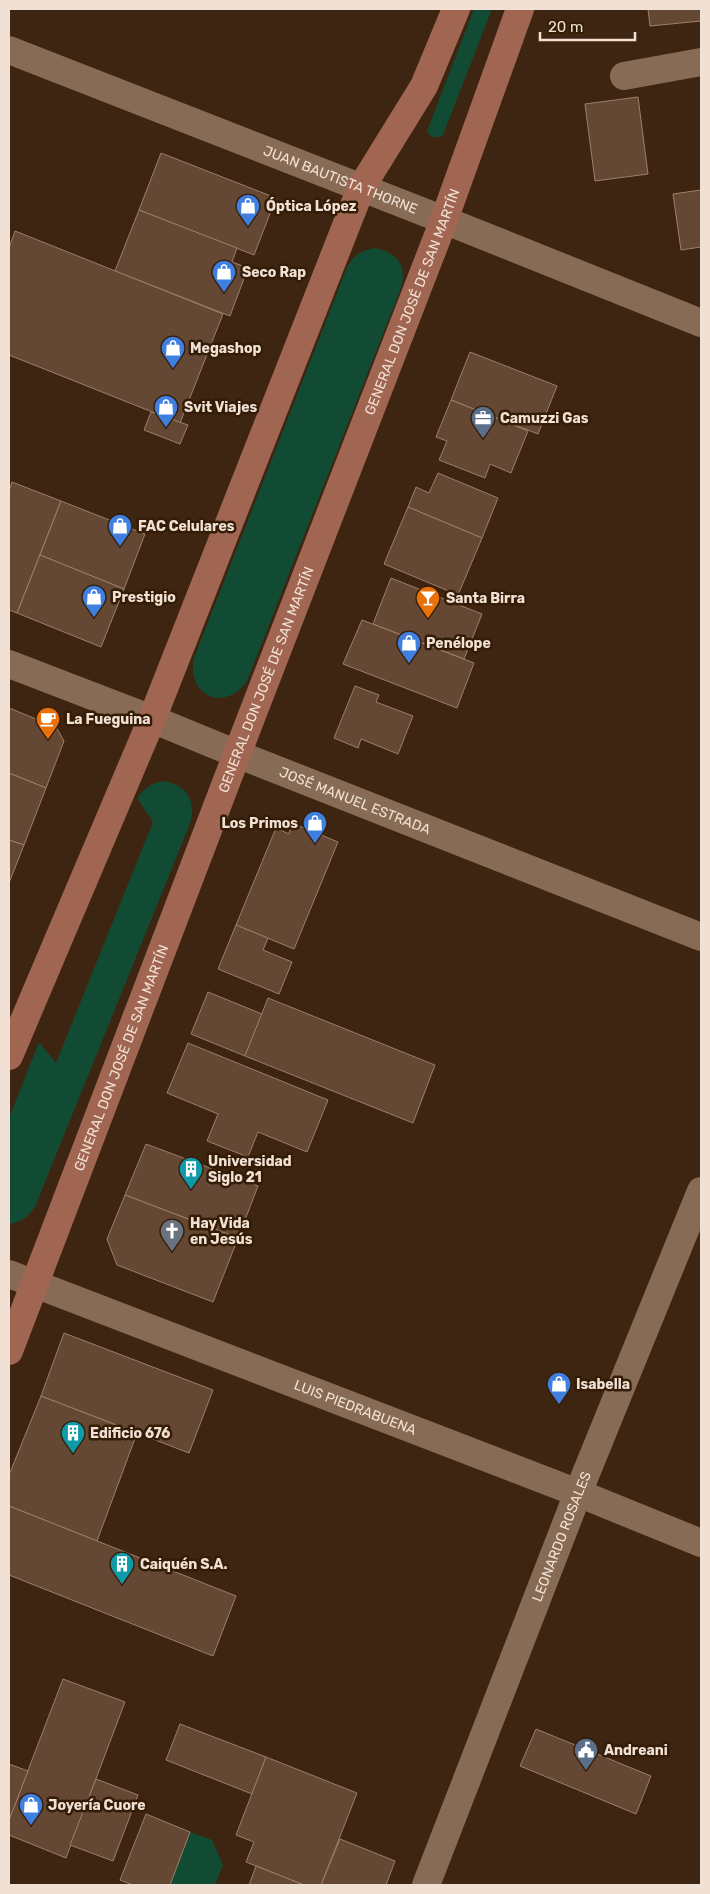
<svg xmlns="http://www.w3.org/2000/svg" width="710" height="1894" font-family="Rubik,sans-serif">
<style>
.green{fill:#114b34}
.building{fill:#644833;stroke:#9d7f69}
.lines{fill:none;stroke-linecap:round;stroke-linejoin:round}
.minor{stroke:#876b54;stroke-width:28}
.secondary{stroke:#a06652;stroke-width:28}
.labels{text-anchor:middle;stroke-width:5;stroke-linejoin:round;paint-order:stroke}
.street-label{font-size:14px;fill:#f1e1d4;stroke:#341c07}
.poi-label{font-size:14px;font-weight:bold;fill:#f1e1d4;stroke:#341c07;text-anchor:start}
</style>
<rect width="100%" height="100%" fill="#3e2511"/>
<g class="green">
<path d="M474,9H492L443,135C435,139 431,138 427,131Z"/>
<path d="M375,248C398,253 407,265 401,288L247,681C225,713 186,696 194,658L348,265C356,254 362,250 375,248Z"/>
<path d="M164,781C187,786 195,798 191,821L35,1207C27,1218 21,1222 9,1224V1118L39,1042L56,1063L153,822L137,798C145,788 151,783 164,781Z"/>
<path d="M190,1832L212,1840L223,1865L215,1885H170Z"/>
</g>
<g class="building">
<path d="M648,9H701V21L650,26Z"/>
<path d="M638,97L648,174L595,181L585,104Z"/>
<path d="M161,153L276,198L254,255L139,210Z"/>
<path d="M701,190V247L681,250L673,194Z"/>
<path d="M139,210L237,248L232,262L248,268L230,316L115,271Z"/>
<path d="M15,231L223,314L180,423L9,355V248Z"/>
<path d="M470,352L557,386L538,434L451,400Z"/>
<path d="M451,400L528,431L511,473L490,464L485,478L439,460L447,441L436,437Z"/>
<path d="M151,412L188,425L180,444L144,430Z"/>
<path d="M438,473L498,498L482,538L408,507L416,487L429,493Z"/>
<path d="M12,482L61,501L17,613L9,610V491Z"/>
<path d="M61,501L145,534L124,589L40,555Z"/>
<path d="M408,507L482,538L458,595L384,564Z"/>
<path d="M40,555L124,589L101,647L17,613Z"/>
<path d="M391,578L482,614L464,659L373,624Z"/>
<path d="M362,620L474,663L457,708L343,664Z"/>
<path d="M355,686L379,695L376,702L413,716L398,754L361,739L358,748L334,738Z"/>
<path d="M9,708L56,727L64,741L46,788L9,773Z"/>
<path d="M9,773L46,788L24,845L9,840Z"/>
<path d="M292,823L338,842L294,949L236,925L276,828L289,834Z"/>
<path d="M9,840L24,845L9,883Z"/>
<path d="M236,925L268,938L263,950L292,962L279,994L218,969Z"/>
<path d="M208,992L262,1014L245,1056L191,1034Z"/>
<path d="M268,998L435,1065L413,1123L245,1056Z"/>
<path d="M188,1043L328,1100L307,1152L258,1132L248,1157L207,1141L218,1114L167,1093Z"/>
<path d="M146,1144L258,1186L238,1238L125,1195Z"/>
<path d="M125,1195L238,1238L213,1302L117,1265L107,1239Z"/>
<path d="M64,1333L213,1390L189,1453L41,1396Z"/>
<path d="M41,1396L137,1433L97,1541L9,1506V1475Z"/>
<path d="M9,1506L236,1596L213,1656L9,1575Z"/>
<path d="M63,1679L125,1702L66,1858L9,1835V1820Z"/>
<path d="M180,1724L266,1757L252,1794L166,1760Z"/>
<path d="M536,1729L651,1776L636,1814L520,1766Z"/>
<path d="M266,1757L357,1793L321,1885H304L246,1862L254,1842L236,1835Z"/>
<path d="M9,1764L28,1771L9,1820Z"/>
<path d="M96,1779L138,1795L113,1861L70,1845Z"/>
<path d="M146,1814L190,1832L170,1885H133L120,1880Z"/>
<path d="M340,1839L395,1861L386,1885H321Z"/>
<path d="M256,1866L304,1885H249Z"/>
</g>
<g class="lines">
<g class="minor">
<path id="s1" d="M9,50L444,220L701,323"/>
<path d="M624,76L701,62"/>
<path id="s2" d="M9,664L152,719L237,754L701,937"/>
<path id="s3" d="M9,1274L578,1493L701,1543"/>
<path id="s4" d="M426,1885L578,1493L701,1191"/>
</g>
<g class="secondary">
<path d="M9,1056L152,719L361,188L424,86L456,9"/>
<path id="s5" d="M9,1351L237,754L444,220L520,9"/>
</g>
</g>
<defs>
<symbol id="shop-pin" viewBox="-11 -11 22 30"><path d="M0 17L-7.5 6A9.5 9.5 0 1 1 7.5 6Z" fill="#3f7fe0" stroke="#341c07"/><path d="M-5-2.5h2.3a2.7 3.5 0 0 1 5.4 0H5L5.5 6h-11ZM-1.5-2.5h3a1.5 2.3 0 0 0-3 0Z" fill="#fff"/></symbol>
<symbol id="office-pin" viewBox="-11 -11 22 30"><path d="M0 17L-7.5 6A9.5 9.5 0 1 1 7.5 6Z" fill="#5c6f8a" stroke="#341c07"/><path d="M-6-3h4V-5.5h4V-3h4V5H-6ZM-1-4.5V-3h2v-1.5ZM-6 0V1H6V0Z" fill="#fff"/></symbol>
<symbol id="bar-pin" viewBox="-11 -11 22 30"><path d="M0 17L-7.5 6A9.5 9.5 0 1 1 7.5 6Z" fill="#e8710a" stroke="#341c07"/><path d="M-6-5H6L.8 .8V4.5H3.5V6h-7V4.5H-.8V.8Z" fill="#fff"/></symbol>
<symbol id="cafe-pin" viewBox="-11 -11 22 30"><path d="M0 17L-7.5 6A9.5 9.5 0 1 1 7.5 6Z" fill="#e8710a" stroke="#341c07"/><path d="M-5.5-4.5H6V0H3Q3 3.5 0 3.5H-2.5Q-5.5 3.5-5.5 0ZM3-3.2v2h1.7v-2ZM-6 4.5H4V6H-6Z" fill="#fff"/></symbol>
<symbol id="building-pin" viewBox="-11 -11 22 30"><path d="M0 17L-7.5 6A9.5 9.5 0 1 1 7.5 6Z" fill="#0f9aa8" stroke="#341c07"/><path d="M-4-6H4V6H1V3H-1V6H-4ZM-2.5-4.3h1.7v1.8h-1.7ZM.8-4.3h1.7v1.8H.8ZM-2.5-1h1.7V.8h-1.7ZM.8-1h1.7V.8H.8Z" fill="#fff"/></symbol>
<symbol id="church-pin" viewBox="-11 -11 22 30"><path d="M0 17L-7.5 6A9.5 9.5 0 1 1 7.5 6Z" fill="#6b7280" stroke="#341c07"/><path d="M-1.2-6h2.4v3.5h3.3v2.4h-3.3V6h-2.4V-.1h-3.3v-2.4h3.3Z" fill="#fff"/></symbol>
<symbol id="civic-pin" viewBox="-11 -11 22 30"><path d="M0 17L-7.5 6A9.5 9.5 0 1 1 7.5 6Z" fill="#5c6f8a" stroke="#341c07"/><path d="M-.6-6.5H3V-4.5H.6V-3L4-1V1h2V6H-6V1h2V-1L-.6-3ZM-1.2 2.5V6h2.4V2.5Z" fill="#fff"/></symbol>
</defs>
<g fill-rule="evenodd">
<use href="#shop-pin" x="234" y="192" width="28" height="38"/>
<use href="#shop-pin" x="210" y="258" width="28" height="38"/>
<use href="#shop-pin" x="159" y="334" width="28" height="38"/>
<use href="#shop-pin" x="152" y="393" width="28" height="38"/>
<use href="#office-pin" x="469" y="404" width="28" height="38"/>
<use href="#shop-pin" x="106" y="512" width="28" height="38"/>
<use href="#shop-pin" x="80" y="583" width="28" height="38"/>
<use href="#bar-pin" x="414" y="584" width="28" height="38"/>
<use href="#shop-pin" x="395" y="629" width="28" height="38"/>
<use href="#cafe-pin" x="34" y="705" width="28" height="38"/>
<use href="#shop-pin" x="301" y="809" width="28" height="38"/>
<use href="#building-pin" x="177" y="1155" width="28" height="38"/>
<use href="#church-pin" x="158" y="1217" width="28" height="38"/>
<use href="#shop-pin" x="545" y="1370" width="28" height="38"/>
<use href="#building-pin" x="59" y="1419" width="28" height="38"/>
<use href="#building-pin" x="108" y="1550" width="28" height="38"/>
<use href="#civic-pin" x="572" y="1736" width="28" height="38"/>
<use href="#shop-pin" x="17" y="1791" width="28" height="38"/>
</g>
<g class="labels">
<g class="street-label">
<text dy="5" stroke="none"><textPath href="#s1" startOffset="356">JUAN BAUTISTA THORNE</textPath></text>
<text dy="5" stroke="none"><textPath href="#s5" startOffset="1124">GENERAL DON JOSÉ DE SAN MARTÍN</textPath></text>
<text dy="5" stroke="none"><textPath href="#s5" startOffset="719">GENERAL DON JOSÉ DE SAN MARTÍN</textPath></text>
<text dy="5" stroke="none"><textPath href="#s2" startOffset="372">JOSÉ MANUEL ESTRADA</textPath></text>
<text dy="5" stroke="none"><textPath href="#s5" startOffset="314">GENERAL DON JOSÉ DE SAN MARTÍN</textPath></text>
<text dy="5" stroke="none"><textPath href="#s3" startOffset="371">LUIS PIEDRABUENA</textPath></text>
<text dy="5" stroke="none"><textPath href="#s4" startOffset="374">LEONARDO ROSALES</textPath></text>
</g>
<g class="poi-label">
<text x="266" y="211">Óptica López</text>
<text x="242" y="277">Seco Rap</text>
<text x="190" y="353">Megashop</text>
<text x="184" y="412">Svit Viajes</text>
<text x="500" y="423">Camuzzi Gas</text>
<text x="138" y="531">FAC Celulares</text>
<text x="112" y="602">Prestigio</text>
<text x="446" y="603">Santa Birra</text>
<text x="426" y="648">Penélope</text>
<text x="66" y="724">La Fueguina</text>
<text x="298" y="828" text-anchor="end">Los Primos</text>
<text x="208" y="1166">Universidad<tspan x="208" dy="16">Siglo 21</tspan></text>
<text x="190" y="1228">Hay Vida<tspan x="190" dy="16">en Jesús</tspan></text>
<text x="576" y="1389">Isabella</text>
<text x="90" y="1438">Edificio 676</text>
<text x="140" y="1569">Caiquén S.A.</text>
<text x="604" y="1755">Andreani</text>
<text x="48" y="1810">Joyería Cuore</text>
</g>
</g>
<rect width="710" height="1894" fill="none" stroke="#f1e1d4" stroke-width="20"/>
<path d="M540 32v8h95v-8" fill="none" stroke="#f1e1d4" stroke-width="2.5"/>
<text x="548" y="32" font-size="15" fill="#f1e1d4" stroke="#341c07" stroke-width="4" paint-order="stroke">20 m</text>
</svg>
